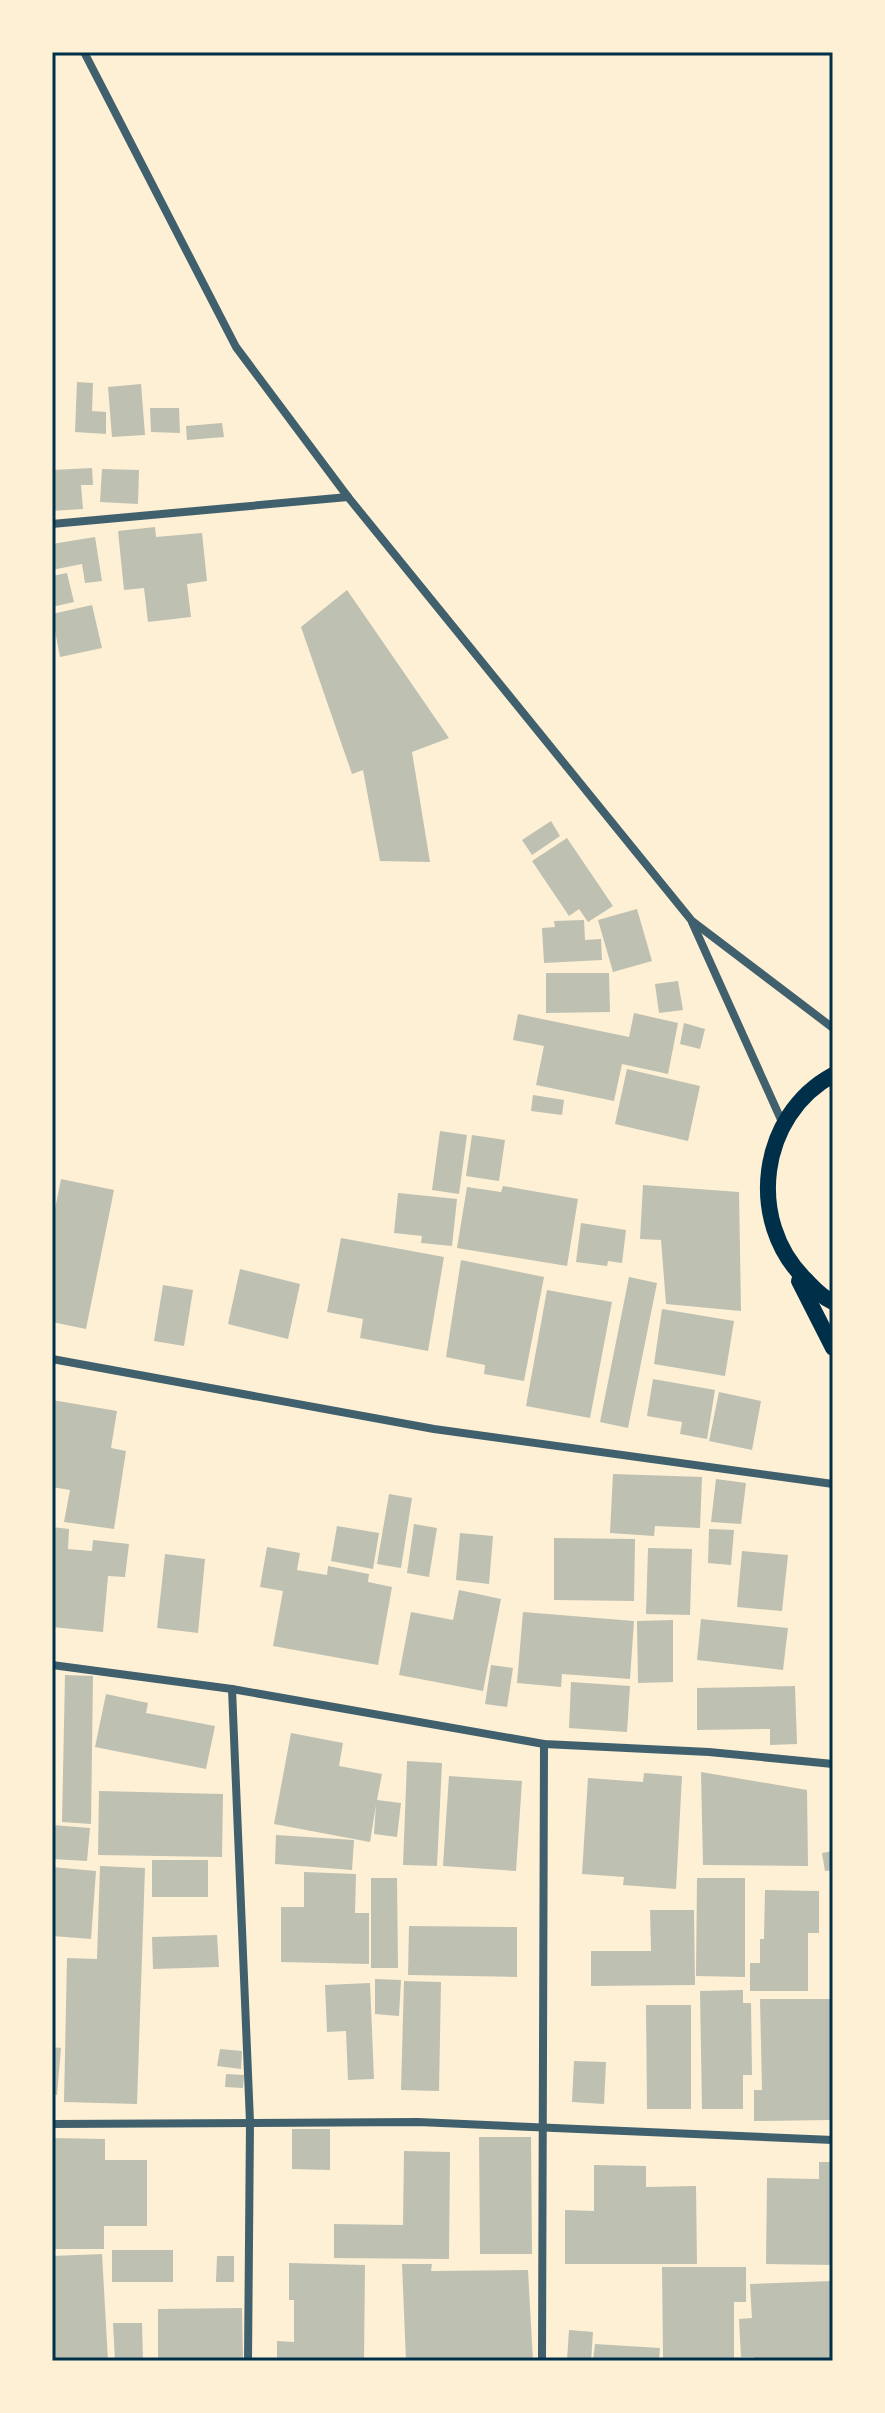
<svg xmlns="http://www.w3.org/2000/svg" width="885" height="2413" font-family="Poppins,sans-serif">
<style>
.building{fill:#bec0b2}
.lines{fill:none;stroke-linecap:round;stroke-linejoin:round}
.minor{stroke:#3f606c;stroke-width:8}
.secondary{stroke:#003049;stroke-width:16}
.neatline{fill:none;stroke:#003049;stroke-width:3}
</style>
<rect width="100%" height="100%" fill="#fdf0d5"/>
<g class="building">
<path d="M77,382L93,383L92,411L106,412V434L75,432Z"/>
<path d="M141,384L145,435L112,437L108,387Z"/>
<path d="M150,408H179L180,433L151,432Z"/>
<path d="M222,423L224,437L187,440L186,426Z"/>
<path d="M92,468L93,485H81L83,509L52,511V470Z"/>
<path d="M102,469L139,470L138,504L100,502Z"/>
<path d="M155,527L156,537L202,533L207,581L187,584L191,617L148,622L144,588L124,590L118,531Z"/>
<path d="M95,537L102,581L85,583L82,564L52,570V544Z"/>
<path d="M67,573L74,602L52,607V576Z"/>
<path d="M347,590L449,738L412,752L430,862L380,861L363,770L352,774L301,627Z"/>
<path d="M92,605L102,648L60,657L52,614Z"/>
<path d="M551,821L560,836L532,855L522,840Z"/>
<path d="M567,838L613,906L588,922L579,909L569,916L532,861Z"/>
<path d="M637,909L652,961L613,972L598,920Z"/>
<path d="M584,920L585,940L601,939L602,960L544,963L542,928L555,927L554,921Z"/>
<path d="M546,973H609L610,1012L546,1013Z"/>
<path d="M678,981L683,1010L659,1013L655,984Z"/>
<path d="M634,1013L678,1023L668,1074L622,1064L614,1101L536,1085L544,1046L513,1040L518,1014L629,1037Z"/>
<path d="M684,1023L705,1029L700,1049L680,1044Z"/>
<path d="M627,1069L700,1086L688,1141L615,1124Z"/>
<path d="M533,1095L564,1100L562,1115L531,1111Z"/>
<path d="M440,1131L467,1135L459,1194L432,1190Z"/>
<path d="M472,1135L505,1140L499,1181L466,1176Z"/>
<path d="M61,1179L114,1190L86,1329L52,1322V1224Z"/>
<path d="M643,1185L739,1192L741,1311L666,1304L661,1240L640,1239Z"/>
<path d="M503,1186L578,1199L567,1266L457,1248L467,1187L501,1192Z"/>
<path d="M398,1193L457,1199L452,1246L421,1243L422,1236L394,1233Z"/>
<path d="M581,1223L626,1230L622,1263L608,1261L607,1266L576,1262Z"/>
<path d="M341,1238L444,1257L428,1351L360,1338L363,1319L327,1312Z"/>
<path d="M461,1260L544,1277L524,1381L484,1374L485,1365L446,1357Z"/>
<path d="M240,1269L300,1284L288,1339L228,1324Z"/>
<path d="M629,1277L657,1283L628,1428L600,1422Z"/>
<path d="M163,1285L193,1290L184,1346L154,1341Z"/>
<path d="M547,1290L612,1302L590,1418L526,1406Z"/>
<path d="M662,1309L734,1321L725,1376L654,1364Z"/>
<path d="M653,1379L715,1390L707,1439L680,1434L682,1422L647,1416Z"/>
<path d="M719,1392L761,1401L752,1450L709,1441Z"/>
<path d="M52,1400L117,1411L111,1448L126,1451L114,1529L64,1522L70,1490L52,1487Z"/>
<path d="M613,1474L702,1477L700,1528L655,1526L654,1536L610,1533Z"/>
<path d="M716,1479L746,1483L741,1524L711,1522Z"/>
<path d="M389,1494L412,1498L401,1568L377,1564Z"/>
<path d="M414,1524L437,1528L429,1577L407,1573Z"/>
<path d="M337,1526L379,1533L373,1569L331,1561Z"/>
<path d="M52,1527L69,1529L68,1549L92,1551L93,1540L129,1544L125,1577L108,1576L103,1632L52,1627Z"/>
<path d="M709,1529L734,1530L731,1565L708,1563Z"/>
<path d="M460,1533L493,1536L489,1584L456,1580Z"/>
<path d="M554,1538L635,1539L634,1601L554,1600Z"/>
<path d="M267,1547L300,1553L297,1570L327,1575L328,1566L369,1574L368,1582L392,1587L378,1665L273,1646L283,1591L260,1587Z"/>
<path d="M648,1548L692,1549L690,1615L646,1614Z"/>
<path d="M742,1551L788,1555L782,1611L737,1607Z"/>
<path d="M165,1554L205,1559L198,1633L157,1628Z"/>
<path d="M459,1590L501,1599L483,1691L399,1675L411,1612L453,1620Z"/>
<path d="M523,1612L634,1621L630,1679L562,1674L561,1687L517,1683Z"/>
<path d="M701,1619L788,1628L783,1670L697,1660Z"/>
<path d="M673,1620V1682L638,1683L637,1621Z"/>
<path d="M491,1665L513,1668L507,1707L485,1704Z"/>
<path d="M65,1675L93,1676L91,1824L62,1822Z"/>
<path d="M571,1682L630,1686L627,1732L569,1728Z"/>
<path d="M795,1686L797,1744L770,1745V1729L697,1730V1688Z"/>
<path d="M106,1694L148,1703L146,1713L215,1726L206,1769L95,1747Z"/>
<path d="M291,1733L343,1743L339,1766L382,1774L377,1800L401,1803L397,1837L374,1834L376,1805L370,1842L274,1824Z"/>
<path d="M407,1761L442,1763L437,1866L403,1865Z"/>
<path d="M701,1772L807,1790L808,1866L703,1865Z"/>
<path d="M644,1773L682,1776L676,1889L623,1885L624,1877L582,1874L588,1778L643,1782Z"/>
<path d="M449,1776L522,1781L516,1871L443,1866Z"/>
<path d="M99,1791L223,1794L222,1857L98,1855Z"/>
<path d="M52,1825L90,1828L87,1861L52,1859Z"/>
<path d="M276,1835L354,1840L352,1870L275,1864Z"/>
<path d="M833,1851V1870L825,1871L822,1853Z"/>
<rect x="152" y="1860" width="56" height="37"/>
<path d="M100,1866L145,1868L137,2104L64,2102L67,1958L97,1959Z"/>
<path d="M52,1867L96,1871L91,1939L52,1936Z"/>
<path d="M304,1872L356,1874L355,1913H369V1964L281,1962V1907H304Z"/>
<path d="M371,1878H397L398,1968H371Z"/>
<path d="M697,1878H745V1977L696,1976Z"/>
<path d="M765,1890L819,1891V1933H808V1991H750V1963H760V1939H764Z"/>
<path d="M650,1910H694L695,1985L591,1986V1951H651Z"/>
<path d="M409,1926L517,1927V1977L408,1975Z"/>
<path d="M217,1935L219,1967L153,1969L152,1937Z"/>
<path d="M375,1979L401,1980L399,2016L375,2014Z"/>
<path d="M404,1981L441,1982L439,2091L401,2090Z"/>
<path d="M370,1983L374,2079L348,2080L346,2031L327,2032L325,1985Z"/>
<path d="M743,1990V2003H751L752,2075H743V2109H702L700,1991Z"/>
<path d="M760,1999H830L831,2120L754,2121V2090H762Z"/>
<path d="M646,2005H691V2109H647Z"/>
<path d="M52,2047L61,2048L57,2095H52Z"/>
<path d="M220,2049L242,2051L241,2069L217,2066Z"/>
<path d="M574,2061L606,2062L604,2104L572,2102Z"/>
<path d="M226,2074L244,2075L243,2088L225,2087Z"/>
<path d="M292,2129H330V2170L292,2169Z"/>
<path d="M479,2137H531L532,2254H480Z"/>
<path d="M52,2138L105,2139V2160H147V2226H104V2249H52Z"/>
<path d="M404,2151L450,2152L449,2259L334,2258V2224L403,2225Z"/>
<path d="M819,2162H833V2265L766,2264L767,2178L819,2179Z"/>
<path d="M594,2165L646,2166V2187L696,2186L697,2264H565V2210L594,2211Z"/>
<rect x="112" y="2250" width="61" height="32"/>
<path d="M102,2254L108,2361H52V2256Z"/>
<path d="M217,2256H234V2282H216Z"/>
<path d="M289,2263L365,2265L364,2361H277V2341L294,2342V2300H289Z"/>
<path d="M402,2264H432L431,2271L528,2270L533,2361H406Z"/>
<path d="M662,2267H746V2302H734V2358H663Z"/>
<path d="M833,2281V2361H754V2357H741L739,2319L752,2318L750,2284Z"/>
<path d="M242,2308L243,2361H158V2309Z"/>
<path d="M113,2323H142L143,2361H115Z"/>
<path d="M569,2330L593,2332L591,2361H567Z"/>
<path d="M595,2344L660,2348L659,2361H593Z"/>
</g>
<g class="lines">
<g class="minor">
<path d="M84,52L236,347L348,497L692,921L833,1028"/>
<path d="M52,524L348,497"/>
<path d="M692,922L783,1124"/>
<path d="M52,1359L434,1429L833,1484"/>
<path d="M52,1665L232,1689L544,1744L709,1752L833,1764"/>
<path d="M232,1689L250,2122L248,2361"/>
<path d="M52,2124L418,2122L833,2140"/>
<path d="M542,2361L544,1744"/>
</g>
<g class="secondary">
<path d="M833,1075C759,1115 746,1221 805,1279C814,1288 821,1297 833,1302"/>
<path d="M799,1281L833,1348"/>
</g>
</g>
<rect width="885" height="2413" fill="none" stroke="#fdf0d5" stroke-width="108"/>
<rect x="54" y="54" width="777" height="2305" class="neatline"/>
</svg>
